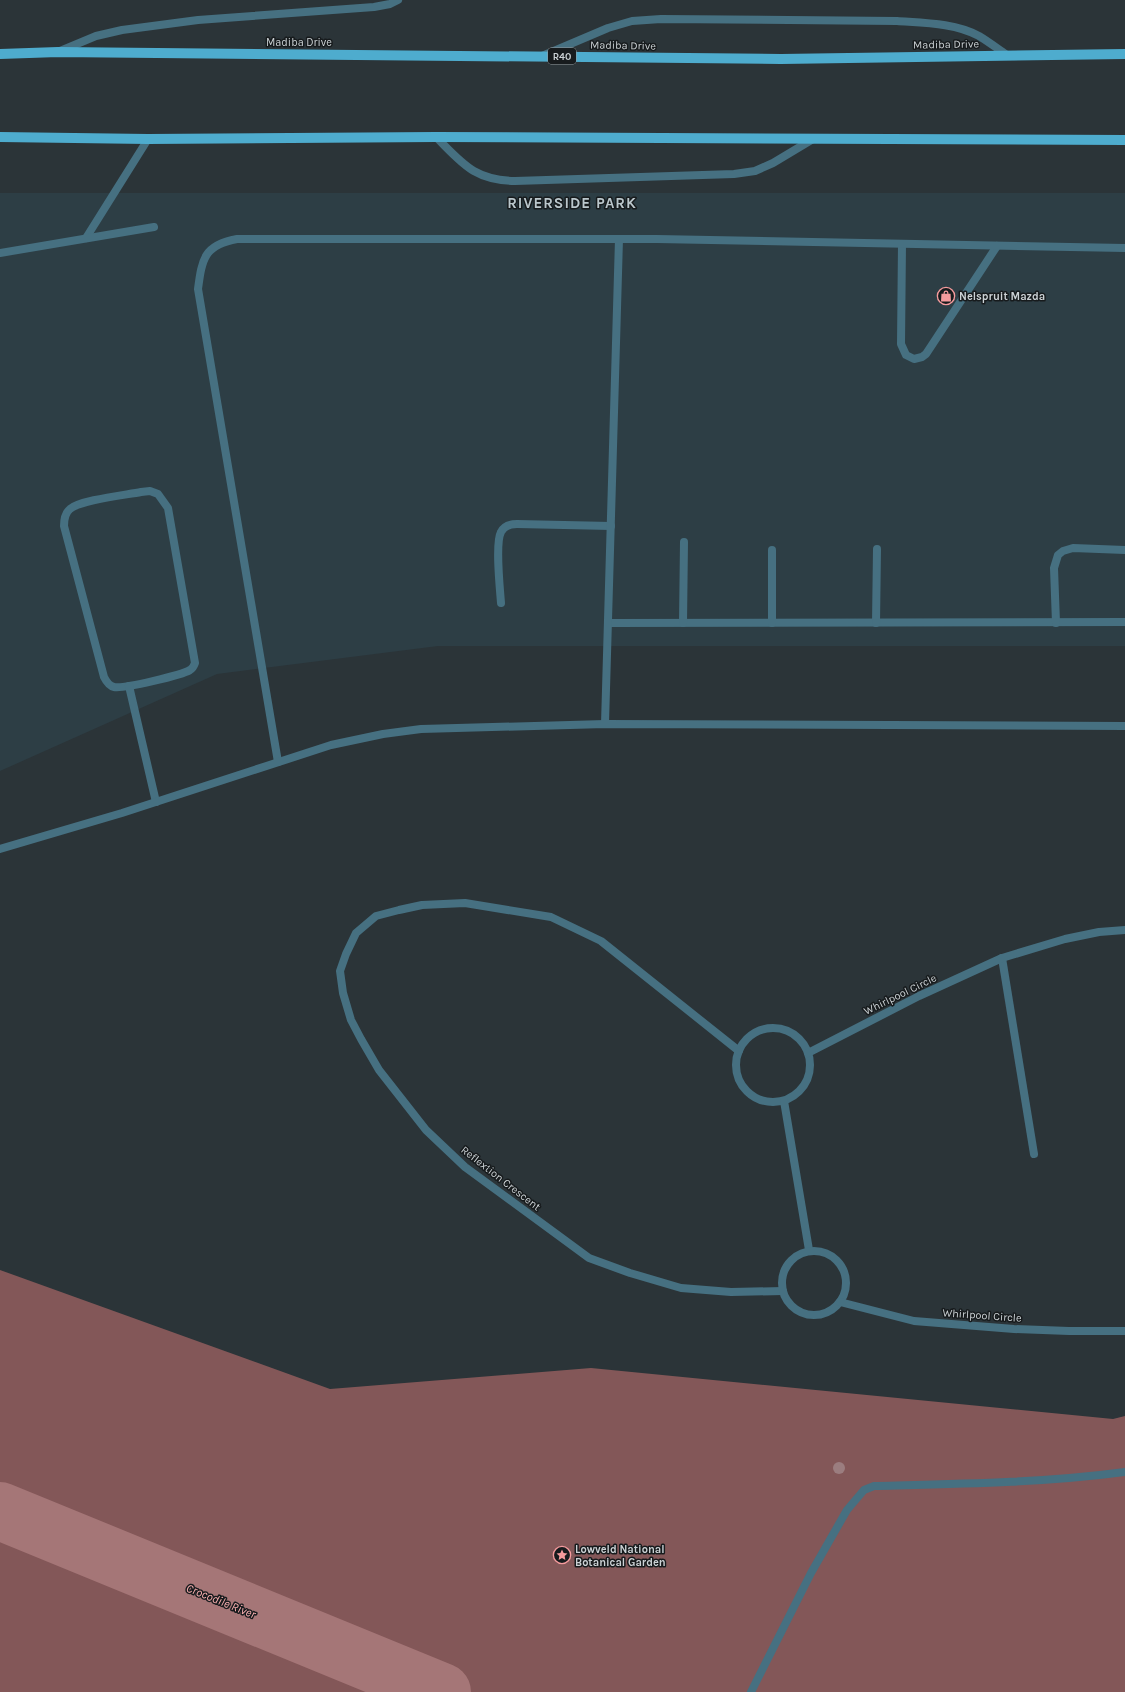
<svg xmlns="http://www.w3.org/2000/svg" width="1125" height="1692" font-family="Karla,sans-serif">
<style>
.built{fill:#2d3e45}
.forest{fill:#835758}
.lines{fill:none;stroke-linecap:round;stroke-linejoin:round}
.river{stroke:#a57677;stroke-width:58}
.lane{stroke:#467081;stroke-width:8}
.street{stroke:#467081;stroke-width:8}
.primary{stroke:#4eacce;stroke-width:10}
.tree{fill:#9b7d7f}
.labels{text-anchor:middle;stroke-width:3;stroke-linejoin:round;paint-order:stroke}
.shield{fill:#171b1d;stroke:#969b9e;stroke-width:1}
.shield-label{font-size:10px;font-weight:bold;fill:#ccd2d5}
.street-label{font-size:11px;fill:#ccd2d5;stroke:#171b1d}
.poi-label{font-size:11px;font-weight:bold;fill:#ccd2d5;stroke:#171b1d;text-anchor:start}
.water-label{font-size:12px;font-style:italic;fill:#feb2b3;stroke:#171b1d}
.district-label{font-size:15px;font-weight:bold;letter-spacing:1px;fill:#bbc7cc;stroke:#171b1d}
</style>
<rect width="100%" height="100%" fill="#2b3438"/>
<path class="built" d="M0,193H1125V646H438L217,674L0,771Z"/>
<path class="forest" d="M0,1270L330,1389L591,1368L1113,1419L1125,1416V1692H0Z"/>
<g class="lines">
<path class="river" d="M0,1511L442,1692"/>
<g class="lane">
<path d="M60,51L96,36L122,30L198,20L374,7L390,4L398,0"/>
<path d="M542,56L608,28L632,21L661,19L897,21C924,23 955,23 979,36C989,42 998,49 1007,55"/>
<path d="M436,137C463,164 474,180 515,181L734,174L755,171L773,163L813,139"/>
<path d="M86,238L148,139"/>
<path d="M902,244L901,344L906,355L914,359L922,357L926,354L997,246"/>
<path d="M0,253L154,227"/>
<path d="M150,491L158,494L168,508L195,663C194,666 193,668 190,670C182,675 124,689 114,687C109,686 106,681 104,677L64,526C64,520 65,513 70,509C80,500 126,495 141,492Z"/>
<path d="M501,603C500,589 495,543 501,532C504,526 511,524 517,524L611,526"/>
<path d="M608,623L1125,622"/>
<path d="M683,623L684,542"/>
<path d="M772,623V550"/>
<path d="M876,623L877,549"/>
<path d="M1056,623L1054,568L1058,555L1063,551L1073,548L1125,550"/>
<path d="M129,686L156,802"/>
<path d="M605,724L619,239"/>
<path d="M278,762L198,289C202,259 204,245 237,239H657L1125,248"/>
<path d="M751,1692L811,1573L847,1510L864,1490L874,1486C958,1484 1042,1483 1125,1472"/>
</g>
<g class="street">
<path d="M0,849L122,813L331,745L383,734L421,729L605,724L1125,726"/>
<path d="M1002,958L1034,1154"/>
<circle cx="773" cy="1065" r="37"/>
<path d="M739,1051L601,941L551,917L465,903L422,905L399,910L376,916L356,933L346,954L340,971L343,993L351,1020L361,1039L379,1070L426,1130L465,1167L555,1233L589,1258L630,1273L681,1288L731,1292L783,1291"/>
<path d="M808,1053L919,996L1002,958L1065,939L1099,932L1125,930"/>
<path d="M784,1101L809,1250"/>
<circle cx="814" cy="1283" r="32"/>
<path d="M840,1302L914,1321L1014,1329L1069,1331H1125"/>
</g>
<g class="primary">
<path d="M0,54L58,52L781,59L1125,54"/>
<path d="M0,137L148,139L436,137L1125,140"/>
</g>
</g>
<circle class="tree" cx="839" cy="1468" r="6"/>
<defs>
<symbol id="shop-ring" viewBox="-11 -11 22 22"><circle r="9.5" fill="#171b1d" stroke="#f59b9d" stroke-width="1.5"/><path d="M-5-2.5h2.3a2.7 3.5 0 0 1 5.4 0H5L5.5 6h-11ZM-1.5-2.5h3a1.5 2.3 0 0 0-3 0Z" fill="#f59b9d"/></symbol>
<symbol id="sight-ring" viewBox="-11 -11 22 22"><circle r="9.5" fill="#171b1d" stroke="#f59b9d" stroke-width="1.5"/><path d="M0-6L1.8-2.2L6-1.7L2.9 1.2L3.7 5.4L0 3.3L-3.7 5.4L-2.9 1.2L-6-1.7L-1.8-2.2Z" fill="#f59b9d"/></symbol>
</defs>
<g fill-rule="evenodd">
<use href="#shop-ring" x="936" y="286" width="20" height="20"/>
<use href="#sight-ring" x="552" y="1545" width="20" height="20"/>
</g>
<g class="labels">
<rect class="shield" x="548" y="48" width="28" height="16" rx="3"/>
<g class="shield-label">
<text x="562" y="60">R40</text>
</g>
<g class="street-label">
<text x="299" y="46">Madiba Drive</text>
<text transform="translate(946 44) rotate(-1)" y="4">Madiba Drive</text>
<text transform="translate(623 45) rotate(1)" y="4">Madiba Drive</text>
<text transform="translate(900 994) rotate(-26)" y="4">Whirlpool Circle</text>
<text transform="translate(501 1178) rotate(38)" y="4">Reflextion Crescent</text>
<text transform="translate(982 1315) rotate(4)" y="4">Whirlpool Circle</text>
</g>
<g class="poi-label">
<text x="959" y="300">Nelspruit Mazda</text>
<text x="575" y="1553">Lowveld National<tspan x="575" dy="13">Botanical Garden</tspan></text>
</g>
<g class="water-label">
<text transform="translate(221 1601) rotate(22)" y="4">Crocodile River</text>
</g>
<g class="district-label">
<text x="572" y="208">RIVERSIDE PARK</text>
</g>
</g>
</svg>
